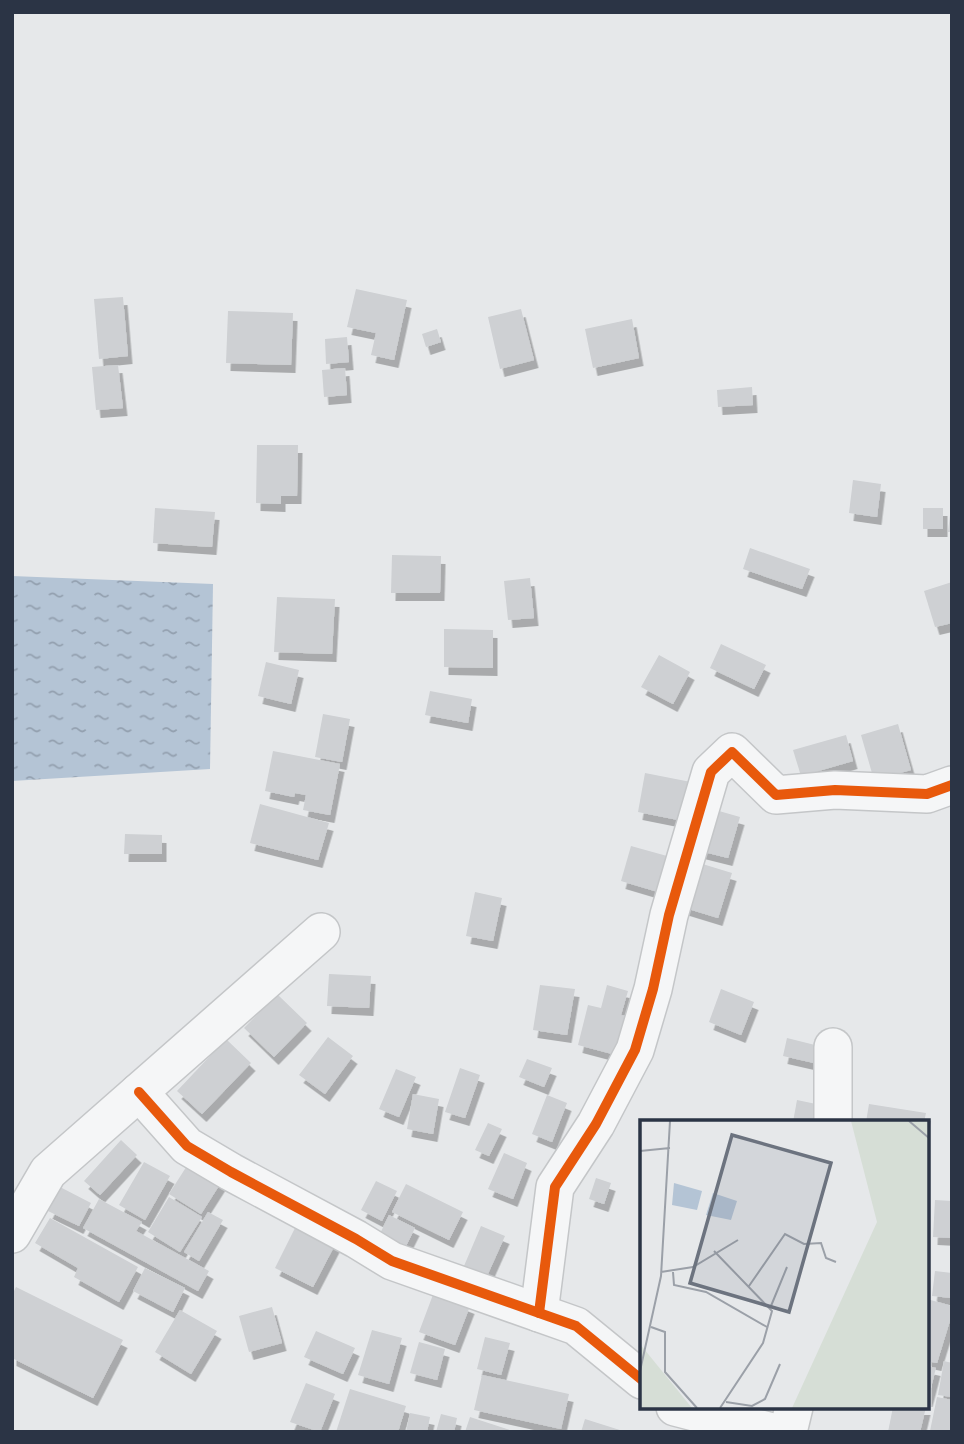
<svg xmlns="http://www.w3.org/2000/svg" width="964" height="1444" font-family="'Fira Sans',sans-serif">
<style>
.water{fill:url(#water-ripples)}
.building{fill:#ced0d3;filter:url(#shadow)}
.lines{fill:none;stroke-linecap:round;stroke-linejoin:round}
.street-casing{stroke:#c4c6c8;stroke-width:40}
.street{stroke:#f5f6f7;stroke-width:37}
.cycleway-casing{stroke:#f4f6f9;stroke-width:15}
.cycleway{stroke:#e8590c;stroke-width:10}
.inset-road{fill:none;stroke:#9ba0a8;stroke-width:2}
.view{fill:#6c737f;fill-opacity:0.15;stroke:#6c737f;stroke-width:3.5}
.inset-edge{fill:none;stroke:#2b3445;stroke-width:3.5}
</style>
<defs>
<pattern id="water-ripples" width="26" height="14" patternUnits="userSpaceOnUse" patternTransform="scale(1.75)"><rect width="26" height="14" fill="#b4c4d5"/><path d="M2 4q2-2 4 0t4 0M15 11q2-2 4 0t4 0" fill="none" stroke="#93a0af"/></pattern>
<filter id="shadow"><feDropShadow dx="4.5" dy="8" stdDeviation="0" flood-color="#0004"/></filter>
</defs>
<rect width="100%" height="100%" fill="#e6e8ea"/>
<path class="water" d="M12,576L213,584L210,769L12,781Z"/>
<g class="building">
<path d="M356,289L407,300L394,360L371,355L376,333L347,327Z"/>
<path d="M123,297L128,356L99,359L94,299Z"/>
<path d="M521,309L534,360L500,369L488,317Z"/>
<path d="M228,311L293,313L291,365L226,363Z"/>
<path d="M632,319L639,358L593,368L585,329Z"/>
<path d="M437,329L441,342L426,347L422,334Z"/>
<path d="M347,337L349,362L326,364L325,339Z"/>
<path d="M118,365L123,408L96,410L92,367Z"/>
<path d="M345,368L347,395L324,397L322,370Z"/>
<path d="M752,387L753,405L718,407L717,390Z"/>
<path d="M257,445H298L297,496H281V504L256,503Z"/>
<path d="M853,480L881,484L877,517L849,513Z"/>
<path d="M155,508L215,512L212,547L153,543Z"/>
<rect x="923" y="508" width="20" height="21"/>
<path d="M950,515H952V532H948Z"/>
<path d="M750,548L810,569L802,589L743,569Z"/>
<path d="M392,555L441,556L440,593H391Z"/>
<path d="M530,578L534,618L508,620L504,581Z"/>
<path d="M952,582V623L935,627L924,591Z"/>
<path d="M277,597L335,599L332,654L274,652Z"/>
<path d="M444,629L493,630V668L444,667Z"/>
<path d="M721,644L766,665L754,689L710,668Z"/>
<path d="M659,655L690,672L673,704L641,687Z"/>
<path d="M266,662L299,670L291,704L258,696Z"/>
<path d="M430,691L472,699L468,723L425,715Z"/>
<path d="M323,714L350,719L342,762L315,757Z"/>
<path d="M898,724L911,770L874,780L861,735Z"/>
<path d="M846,735L853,761L801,776L793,750Z"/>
<path d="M273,751L340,764L330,815L303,810L306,795L295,793L294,797L265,791Z"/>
<path d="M645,773L696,783L688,822L638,812Z"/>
<path d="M260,804L329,823L318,860L250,843Z"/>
<path d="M712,809L740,817L728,858L700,851Z"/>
<path d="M125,834L162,835V854H124Z"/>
<path d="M631,846L667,856L658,892L621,881Z"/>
<path d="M696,862L732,873L718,918L682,907Z"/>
<path d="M475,892L502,898L493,941L466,936Z"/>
<path d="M329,974L371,976L369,1008L327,1006Z"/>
<path d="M540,985L575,989L567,1035L533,1030Z"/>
<path d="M607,985L628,991L621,1015L627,1016L616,1055L578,1045L588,1005L601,1008Z"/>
<path d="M721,989L754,1002L741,1035L709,1022Z"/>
<path d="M277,994L307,1023L274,1057L244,1028Z"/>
<path d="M328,1037L353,1056L325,1094L299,1075Z"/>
<path d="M787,1038L819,1046L814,1063L783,1056Z"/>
<path d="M226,1039L251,1063L202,1114L177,1091Z"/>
<path d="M527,1059L552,1068L544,1087L519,1077Z"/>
<path d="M460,1068L480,1075L465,1118L445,1112Z"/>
<path d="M396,1069L416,1077L399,1117L379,1109Z"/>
<path d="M413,1094L439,1099L433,1134L407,1129Z"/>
<path d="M547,1095L567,1103L552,1142L532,1134Z"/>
<path d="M797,1100L816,1104L813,1122H793Z"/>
<path d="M869,1104L926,1113L924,1122H866Z"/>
<path d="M488,1123L502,1129L489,1156L475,1150Z"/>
<path d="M121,1140L137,1155L100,1195L84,1181Z"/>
<path d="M504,1153L527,1163L513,1199L488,1189Z"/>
<path d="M190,1161L222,1181L201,1214L169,1194Z"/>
<path d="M144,1162L170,1176L145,1220L119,1205Z"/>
<path d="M596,1178L611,1183L604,1204L589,1199Z"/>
<path d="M376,1181L397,1191L382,1221L361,1210Z"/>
<path d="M406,1184L463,1212L449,1240L392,1212Z"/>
<path d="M60,1187L91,1203L79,1226L48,1211Z"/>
<path d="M169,1197L202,1217L180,1252L148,1232Z"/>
<path d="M99,1199L142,1222L136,1231L209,1271L198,1291L83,1228Z"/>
<path d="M935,1200L952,1201V1238L933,1237Z"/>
<path d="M208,1212L223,1220L199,1261L184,1252Z"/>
<path d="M389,1215L415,1228L401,1256L375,1244Z"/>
<path d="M50,1218L138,1267L119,1302L74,1277L78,1268L35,1243Z"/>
<path d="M300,1218L339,1237L313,1287L275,1268Z"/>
<path d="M481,1226L505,1236L487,1276L464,1266Z"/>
<path d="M145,1268L185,1288L173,1312L133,1291Z"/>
<path d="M935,1271L952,1273V1298L932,1296Z"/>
<path d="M16,1287L123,1340L93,1398L12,1358V1295Z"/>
<path d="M434,1292L470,1306L455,1345L419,1332Z"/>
<path d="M927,1299L952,1306V1314L937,1363L927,1361Z"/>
<path d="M272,1307L282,1343L249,1352L239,1316Z"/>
<path d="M180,1310L217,1331L191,1374L155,1352Z"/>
<path d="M372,1330L402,1338L389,1384L358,1375Z"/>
<path d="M316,1331L355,1348L343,1374L304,1357Z"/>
<path d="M485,1337L510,1343L501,1375L477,1369Z"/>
<path d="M419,1342L445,1349L437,1380L410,1373Z"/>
<path d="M944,1361L952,1363V1397L938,1395Z"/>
<path d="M927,1366L936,1368L928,1399H927Z"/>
<path d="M482,1375L569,1394L561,1429L474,1410Z"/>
<path d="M306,1383L335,1394L320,1432L290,1422Z"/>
<path d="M350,1389L406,1406L398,1432H336Z"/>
<path d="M937,1397L952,1400V1432L930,1431Z"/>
<path d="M893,1407H926L920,1432H888Z"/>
<path d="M410,1413L430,1417L427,1432H406Z"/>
<path d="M441,1414L457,1418L454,1432H436Z"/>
<path d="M470,1417L513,1431V1432H465Z"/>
<path d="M585,1419L623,1431V1432H581Z"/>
</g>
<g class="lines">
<defs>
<g id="street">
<path d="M139,1092L187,1146L231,1172L356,1239L392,1261L576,1326L642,1380"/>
<path d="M833,1122V1047"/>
<path d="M12,1234L48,1172L321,932"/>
<path d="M539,1313L555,1187L596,1124L635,1050L653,989L669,915L711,772L732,752L776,795L835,790L927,794L952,785"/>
<path d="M675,1407L772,1432"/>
<path d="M788,1432L794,1407"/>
</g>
</defs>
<use href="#street" class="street-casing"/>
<use href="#street" class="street"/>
<defs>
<g id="cycleway">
<path d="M139,1092L187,1146L231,1172L356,1239L392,1261L576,1326L642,1380"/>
<path d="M539,1313L555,1187L596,1124L635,1050L653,989L669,915L711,772L732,752L776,795L835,790L927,794L952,785"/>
</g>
</defs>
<use href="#cycleway" class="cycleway-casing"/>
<use href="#cycleway" class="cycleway"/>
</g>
<g transform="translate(640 1120)">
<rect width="289" height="289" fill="#e6e8ea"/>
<path d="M211,1H289V288H152L237,102ZM0,224L52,288H0Z" fill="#d6ded6"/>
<path d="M34,63L62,71L57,90L32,85ZM73,73L97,81L91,100L66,95Z" fill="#b4c4d5"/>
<path class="inset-road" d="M269,1L289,18M0,31L30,28M74,131L132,191L123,223L80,288M21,152L53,147L98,120M33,152L34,165L66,172L127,207M109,166L145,114L164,124L181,123L186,138L196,142M131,186L147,147M11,207L25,212V252L57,288M0,251L21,156L30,1M86,282L112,286L125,279L140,244"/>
<path class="view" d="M92,15L191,43L149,192L50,163Z"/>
<rect width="289" height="289" class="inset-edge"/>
</g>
<rect width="964" height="1444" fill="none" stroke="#2b3445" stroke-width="28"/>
</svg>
